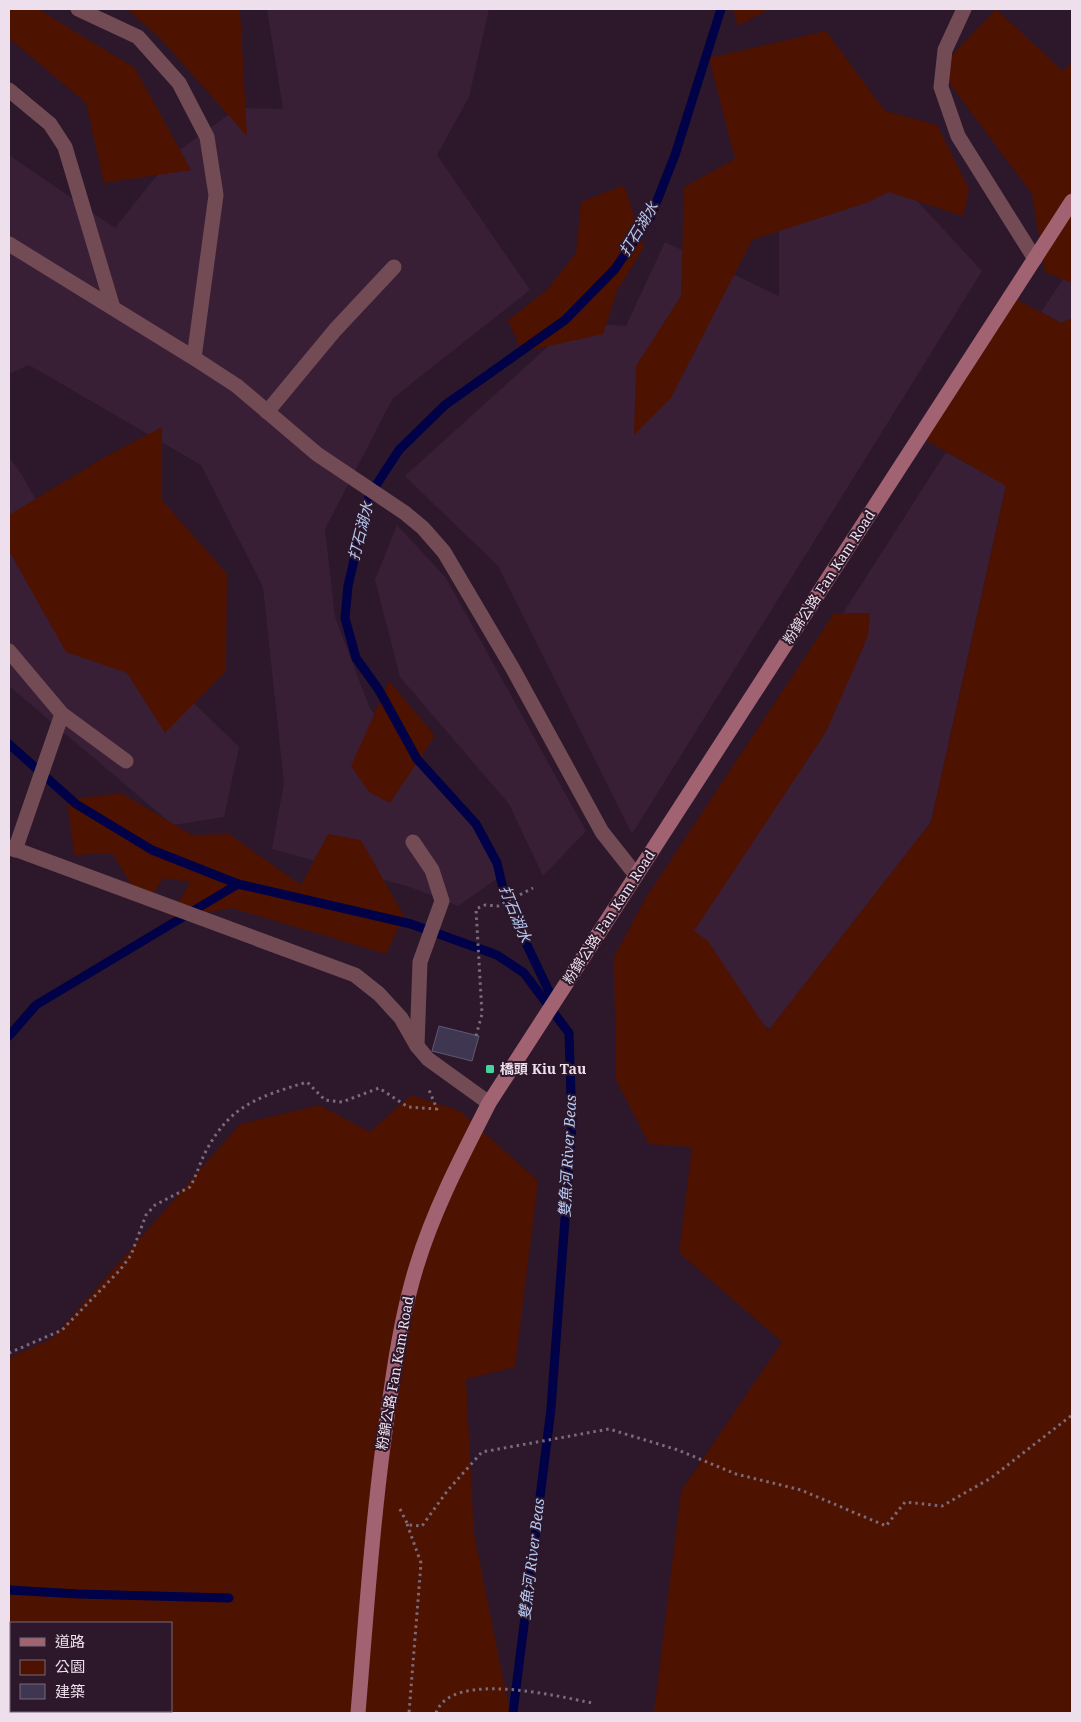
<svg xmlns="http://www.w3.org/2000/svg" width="1081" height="1722" font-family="'Noto Serif','Noto Sans TC',serif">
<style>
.built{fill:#391f36}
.green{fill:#4e1200;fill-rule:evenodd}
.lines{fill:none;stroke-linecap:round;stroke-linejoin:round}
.stream{stroke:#010147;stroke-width:9}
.building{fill:#3f3751;stroke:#605873}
.path{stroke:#7b6a79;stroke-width:3;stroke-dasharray:2.5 4;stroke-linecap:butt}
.lane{stroke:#734b54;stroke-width:15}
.street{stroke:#734b54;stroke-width:15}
.secondary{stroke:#a16271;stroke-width:15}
.poi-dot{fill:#43d4a0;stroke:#2c182a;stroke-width:2}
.labels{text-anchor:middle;stroke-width:4;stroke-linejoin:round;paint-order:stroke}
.street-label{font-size:14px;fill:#eddfeb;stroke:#2c182a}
.poi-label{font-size:14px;font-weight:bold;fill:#eddfeb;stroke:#2c182a;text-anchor:start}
.water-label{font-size:15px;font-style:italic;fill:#b6c9f2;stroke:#2c182a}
</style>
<rect width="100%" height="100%" fill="#2c182a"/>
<g class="built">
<path d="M267,9H489L469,97L437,155L530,290L393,398L325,529L335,617L370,709L474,821L502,875L458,906L410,887L272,849L284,783L263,587L201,465L29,365L9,374V155L115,228L174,154L238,108L283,109Z"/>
<path d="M894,176L982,271L632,834L498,566L405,476L575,322L626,326L665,242L779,296V221Z"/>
<path d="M1072,266V318L1061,323L1041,312Z"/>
<path d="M946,452L1006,485L931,822L770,1029L633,942Z"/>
<path d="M9,457L22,475L95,607L239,747L224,817L173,825L9,686Z"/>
<path d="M397,525L446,578L586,831L543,876L509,804L400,677L375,580Z"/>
</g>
<g class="green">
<path d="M9,9H38L135,68L191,170L104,183L86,103L9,38Z"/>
<path d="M127,9H240L247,136L160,38Z"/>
<path d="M733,9H769L738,26Z"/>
<path d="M996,9L1063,71L1072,63V283L1045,272L1032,194L939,69Z"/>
<path d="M826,31L885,111L937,125L969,189L963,216L889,192L866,203L752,240L671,398L634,435L636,366L681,296L684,187L735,159L709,58Z"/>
<path d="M624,185L644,247L618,289L603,334L522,352L508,320L548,289L576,253L581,202Z"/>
<path d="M1014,298L1061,323L1072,318V1713H654L681,1491L782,1342L679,1253L692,1147L649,1144L616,1080L614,957L647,896L834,613H870L868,636L826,732L694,931L708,941L768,1031L931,822L1006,486L924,439Z"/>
<path d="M162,427V500L227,574L226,671L165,733L127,673L66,652L9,551V515L103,458Z"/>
<path d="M389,681L435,736L390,803L369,792L351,766Z"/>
<path d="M121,793L192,835L229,834L301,885L328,834L361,840L404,916L386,954L232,908L170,919L190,882L163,878L145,907L112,853L74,855L67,800Z"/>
<path d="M411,1095L460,1111L538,1181L515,1367L466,1379L474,1533L510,1713H9V1358L53,1338L240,1124L319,1105L370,1132ZM11,1623H171V1711H11Z"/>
</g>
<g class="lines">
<g class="stream">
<path d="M9,744L76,804L152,850L238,884L411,924L497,955L524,973L569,1033L572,1124L551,1409L513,1713"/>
<path d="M555,1004L506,901L497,863L476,824L417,759L379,690L356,658L345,618L348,586L369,496L399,450L445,405L565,320L615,269L651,216L675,155L721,9"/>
<path d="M9,1036L36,1005L238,884"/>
<path d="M9,1590L78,1594L229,1598"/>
</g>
</g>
<path class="building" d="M439,1026L479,1036L472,1061L432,1051Z"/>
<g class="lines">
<g class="path">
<path d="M476,1036L482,1014L476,909L485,905L498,906L533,888"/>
<path d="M9,1353L62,1330L120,1270L131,1255L146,1215L155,1205L190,1187C197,1175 200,1162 206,1151C231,1104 259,1097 307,1082L325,1100L342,1102L379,1088L408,1107L437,1109L429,1090"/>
<path d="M400,1509L408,1525L422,1526L448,1490L482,1452L609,1429L678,1450L736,1474L801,1490L886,1526L905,1502L942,1506L991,1478L1072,1415"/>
<path d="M407,1524L421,1563L409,1713"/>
<path d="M436,1713C451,1670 557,1696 592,1703"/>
</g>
<g class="lane">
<path d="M964,9L945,50L941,87L958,136L1035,259"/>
<path d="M9,90L50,124L65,147L113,308"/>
<path d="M9,244L194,358"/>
<path d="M267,412L335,330L394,267"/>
<path d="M9,651L62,714L126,761"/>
<path d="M413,842L432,870L442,901L420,962L417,1046"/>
<path d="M15,850L62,714"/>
</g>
<g class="street">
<path d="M78,9L138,37L179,83L207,137L216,195L194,358L237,386L317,454L405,513L423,528L444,552L513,669L602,832L636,875"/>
<path d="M9,847L355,975L379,994L401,1018L417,1046L428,1059L489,1103"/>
</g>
<path class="secondary" d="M358,1713C367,1606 374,1497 391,1391C397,1348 404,1306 417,1265C434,1209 462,1156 489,1103L1072,201"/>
</g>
<rect class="poi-dot" x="485" y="1064" width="10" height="10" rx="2.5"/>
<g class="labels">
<g class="street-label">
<text transform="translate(829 577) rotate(-57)" y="5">粉錦公路 Fan Kam Road</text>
<text transform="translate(609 917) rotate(-57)" y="5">粉錦公路 Fan Kam Road</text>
<text transform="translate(395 1373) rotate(-80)" y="5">粉錦公路 Fan Kam Road</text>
</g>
<g class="poi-label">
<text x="500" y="1074">橋頭 Kiu Tau</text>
</g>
<g class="water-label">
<text transform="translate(639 229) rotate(-59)" y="5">打石湖水</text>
<text transform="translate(361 531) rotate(-76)" y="5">打石湖水</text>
<text transform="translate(515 914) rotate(68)" y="5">打石湖水</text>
<text transform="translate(568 1156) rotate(-87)" y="5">雙魚河 River Beas</text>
<text transform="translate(532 1559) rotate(-83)" y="5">雙魚河 River Beas</text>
</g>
</g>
<rect width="1081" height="1722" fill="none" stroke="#eddfeb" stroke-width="20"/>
<rect x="10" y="1622" width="162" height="90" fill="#2c182a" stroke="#796877"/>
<rect x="20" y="1638" width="25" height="8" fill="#a16271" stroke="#796877"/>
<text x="55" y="1647" font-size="15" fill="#eddfeb">道路</text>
<rect x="20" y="1660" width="25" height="15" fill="#4e1200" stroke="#796877"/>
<text x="55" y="1672" font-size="15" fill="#eddfeb">公園</text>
<rect x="20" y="1684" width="25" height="15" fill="#3f3751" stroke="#796877"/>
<text x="55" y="1697" font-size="15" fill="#eddfeb">建築</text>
</svg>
